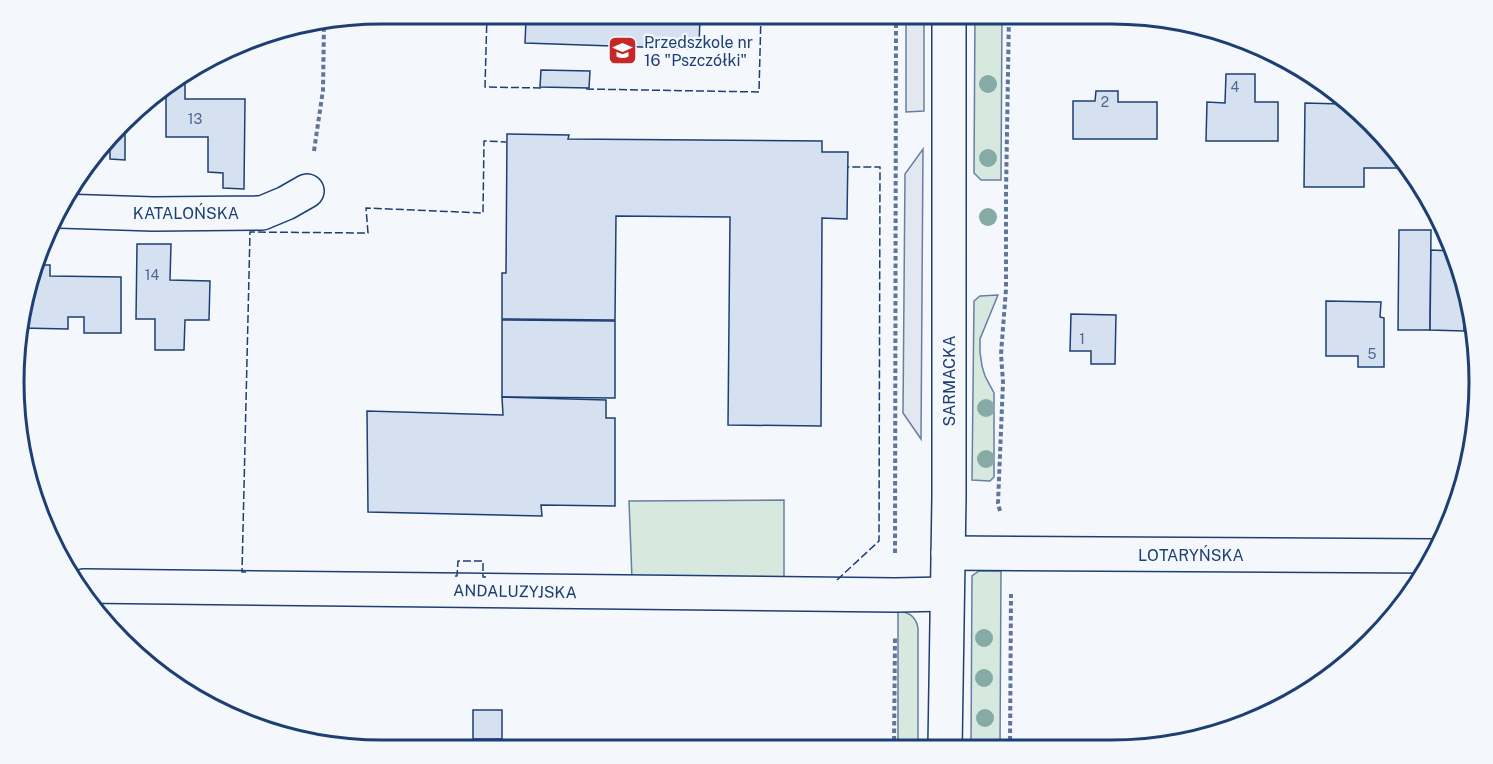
<svg xmlns="http://www.w3.org/2000/svg" width="1493" height="764" font-family="'Public Sans',sans-serif">
<style>
.green{fill:#d7e8df;stroke:#687fa3;stroke-width:1.5}
.parking{fill:#e3e8f0;stroke:#687fa3;stroke-width:1.5}
.building{fill:#d5e0f0;stroke:#1d3f73;stroke-width:1.5}
.lines{fill:none;stroke-linecap:round;stroke-linejoin:round}
.minor-casing{stroke:#1d3f73;stroke-width:36}
.path{stroke:#5e769c;stroke-width:4;stroke-dasharray:4.5 3;stroke-linecap:butt}
.minor{stroke:#f4f7fb;stroke-width:33}
.fence{stroke:#1d3f73;stroke-width:1.5;stroke-dasharray:8 3;stroke-linecap:butt}
.tree{fill:#86aba6}
.labels{text-anchor:middle;stroke-width:4.5;stroke-linejoin:round;paint-order:stroke}
.number-label{font-size:14px;fill:#4b6792}
.poi-label{font-size:16px;fill:#1d3f73;stroke:#f4f7fb;text-anchor:start}
.street-label{font-size:16px;fill:#1d3f73;stroke:#f4f7fb}
.rim{fill:none;stroke:#1d3f73;stroke-width:3}
</style>
<rect width="100%" height="100%" fill="#f4f7fb"/>
<g class="green">
<path d="M975,14H1002L1001,180H981L974,173Z"/>
<path d="M998,295L980,339V352L982,366L985,376L994,393V477L990,481L972,480L974,301L980,296Z"/>
<path d="M784,500V580L632,579L629,501Z"/>
<path d="M979,571H1001L1000,748H971L972,576Z"/>
<path d="M898,610C909,613 916,616 918,628V748H898Z"/>
</g>
<g class="parking">
<path d="M906,14H924V111L906,112Z"/>
<path d="M923,149L921,439L903,413L905,174Z"/>
</g>
<g class="building">
<path d="M516,14H700L699,49L525,43L526,20H516Z"/>
<path d="M541,70L590,71L589,88L540,87Z"/>
<path d="M1226,74H1255V102H1278V141H1206L1207,102L1225,103Z"/>
<path d="M169,83L185,84V99H245L244,189L223,188V173L208,172V137H166V85Z"/>
<path d="M1096,91H1118V102H1157V139H1073V101H1095Z"/>
<path d="M1305,103L1342,104L1388,139L1405,168H1364V187H1304Z"/>
<path d="M125,124V160L110,159V140Z"/>
<path d="M507,134L569,135L568,139L822,141V152H848L847,219L822,218L821,426L728,425L730,217L616,216L615,320L502,319V273H506Z"/>
<path d="M1399,230H1431L1430,330H1398Z"/>
<path d="M137,244H171L170,280L210,281L209,320H185L184,350H155V319H136Z"/>
<path d="M1431,250L1452,251L1460,264L1464,294V331L1430,330Z"/>
<path d="M36,265H50V276L121,277V333H84V317H68V329L22,328L26,287Z"/>
<path d="M1326,301L1381,302L1380,317L1384,318V367H1358V356H1326Z"/>
<path d="M1071,314L1116,315L1115,364H1091V351H1070Z"/>
<path d="M502,320L615,321V398L502,397Z"/>
<path d="M502,397L606,400V418H615V506L541,505L542,516L368,512L367,411L503,415Z"/>
<rect x="473" y="710" width="29" height="29"/>
<path d="M1089,740H1111V747L1089,748Z"/>
<rect x="661" y="745" width="35" height="4"/>
<path d="M515,747L574,748V749H515Z"/>
</g>
<g class="lines">
<defs>
<g id="minor">
<path d="M60,211L153,214L262,213L286,203L307,191"/>
<path d="M948,553L1434,556"/>
<path d="M84,586L895,595L947,594"/>
<path d="M945,748L949,497V14"/>
</g>
</defs>
<use href="#minor" class="minor-casing"/>
<g class="path">
<path d="M314,151L323,90L324,23"/>
<path d="M1000,511L998,503L1003,382L1001,354L1006,289V192L1009,14"/>
<path d="M895,553L896,14"/>
<path d="M894,748L895,636"/>
<path d="M1010,748L1011,594"/>
</g>
<use href="#minor" class="minor"/>
<g class="fence">
<path d="M487,14L485,87L544,88"/>
<path d="M586,89L759,92L761,14"/>
<path d="M246,572H242L250,232L368,233L366,208L483,213L484,141L506,142"/>
<path d="M455,576H457L458,561H483V577H486"/>
<path d="M837,580L879,541L880,167H848"/>
</g>
</g>
<g class="tree">
<circle cx="988" cy="84" r="9"/>
<circle cx="988" cy="158" r="9"/>
<circle cx="988" cy="217" r="9"/>
<circle cx="986" cy="408" r="9"/>
<circle cx="986" cy="459" r="9"/>
<circle cx="984" cy="638" r="9"/>
<circle cx="984" cy="678" r="9"/>
<circle cx="985" cy="718" r="9"/>
</g>
<defs>
<symbol id="school-square" viewBox="-11 -11 22 22"><rect x="-9" y="-9" width="18" height="18" rx="4" fill="#c62828" stroke="#f4f7fb"/><path d="M0-5L7-2L0 1L-7-2ZM-4 1L0 2.5L4 1V4Q0 6-4 4Z" fill="#fff"/></symbol>
</defs>
<g fill-rule="evenodd">
<use href="#school-square" x="606" y="34" width="33" height="33"/>
</g>
<g class="labels">
<g class="number-label">
<text x="1235" y="92">4</text>
<text x="1105" y="107">2</text>
<text x="195" y="124">13</text>
<text x="152" y="280">14</text>
<text x="1082" y="344">1</text>
<text x="1372" y="359">5</text>
</g>
<g class="poi-label">
<text x="644" y="48">Przedszkole nr<tspan x="644" dy="18">16 "Pszczółki"</tspan></text>
</g>
<g class="street-label">
<text x="186" y="219">KATALOŃSKA</text>
<text transform="translate(949 381) rotate(-90)" y="6">SARMACKA</text>
<text x="1191" y="561">LOTARYŃSKA</text>
<text transform="translate(515 591) rotate(1)" y="6">ANDALUZYJSKA</text>
</g>
</g>
<path d="M0 0H1493V764H0ZM382 24H1111A358 358 0 0 1 1469 382V382A358 358 0 0 1 1111 740H382A358 358 0 0 1 24 382V382A358 358 0 0 1 382 24Z" fill="#f4f7fb" fill-rule="evenodd"/>
<path class="rim" d="M382 24H1111A358 358 0 0 1 1469 382V382A358 358 0 0 1 1111 740H382A358 358 0 0 1 24 382V382A358 358 0 0 1 382 24Z"/>
</svg>
